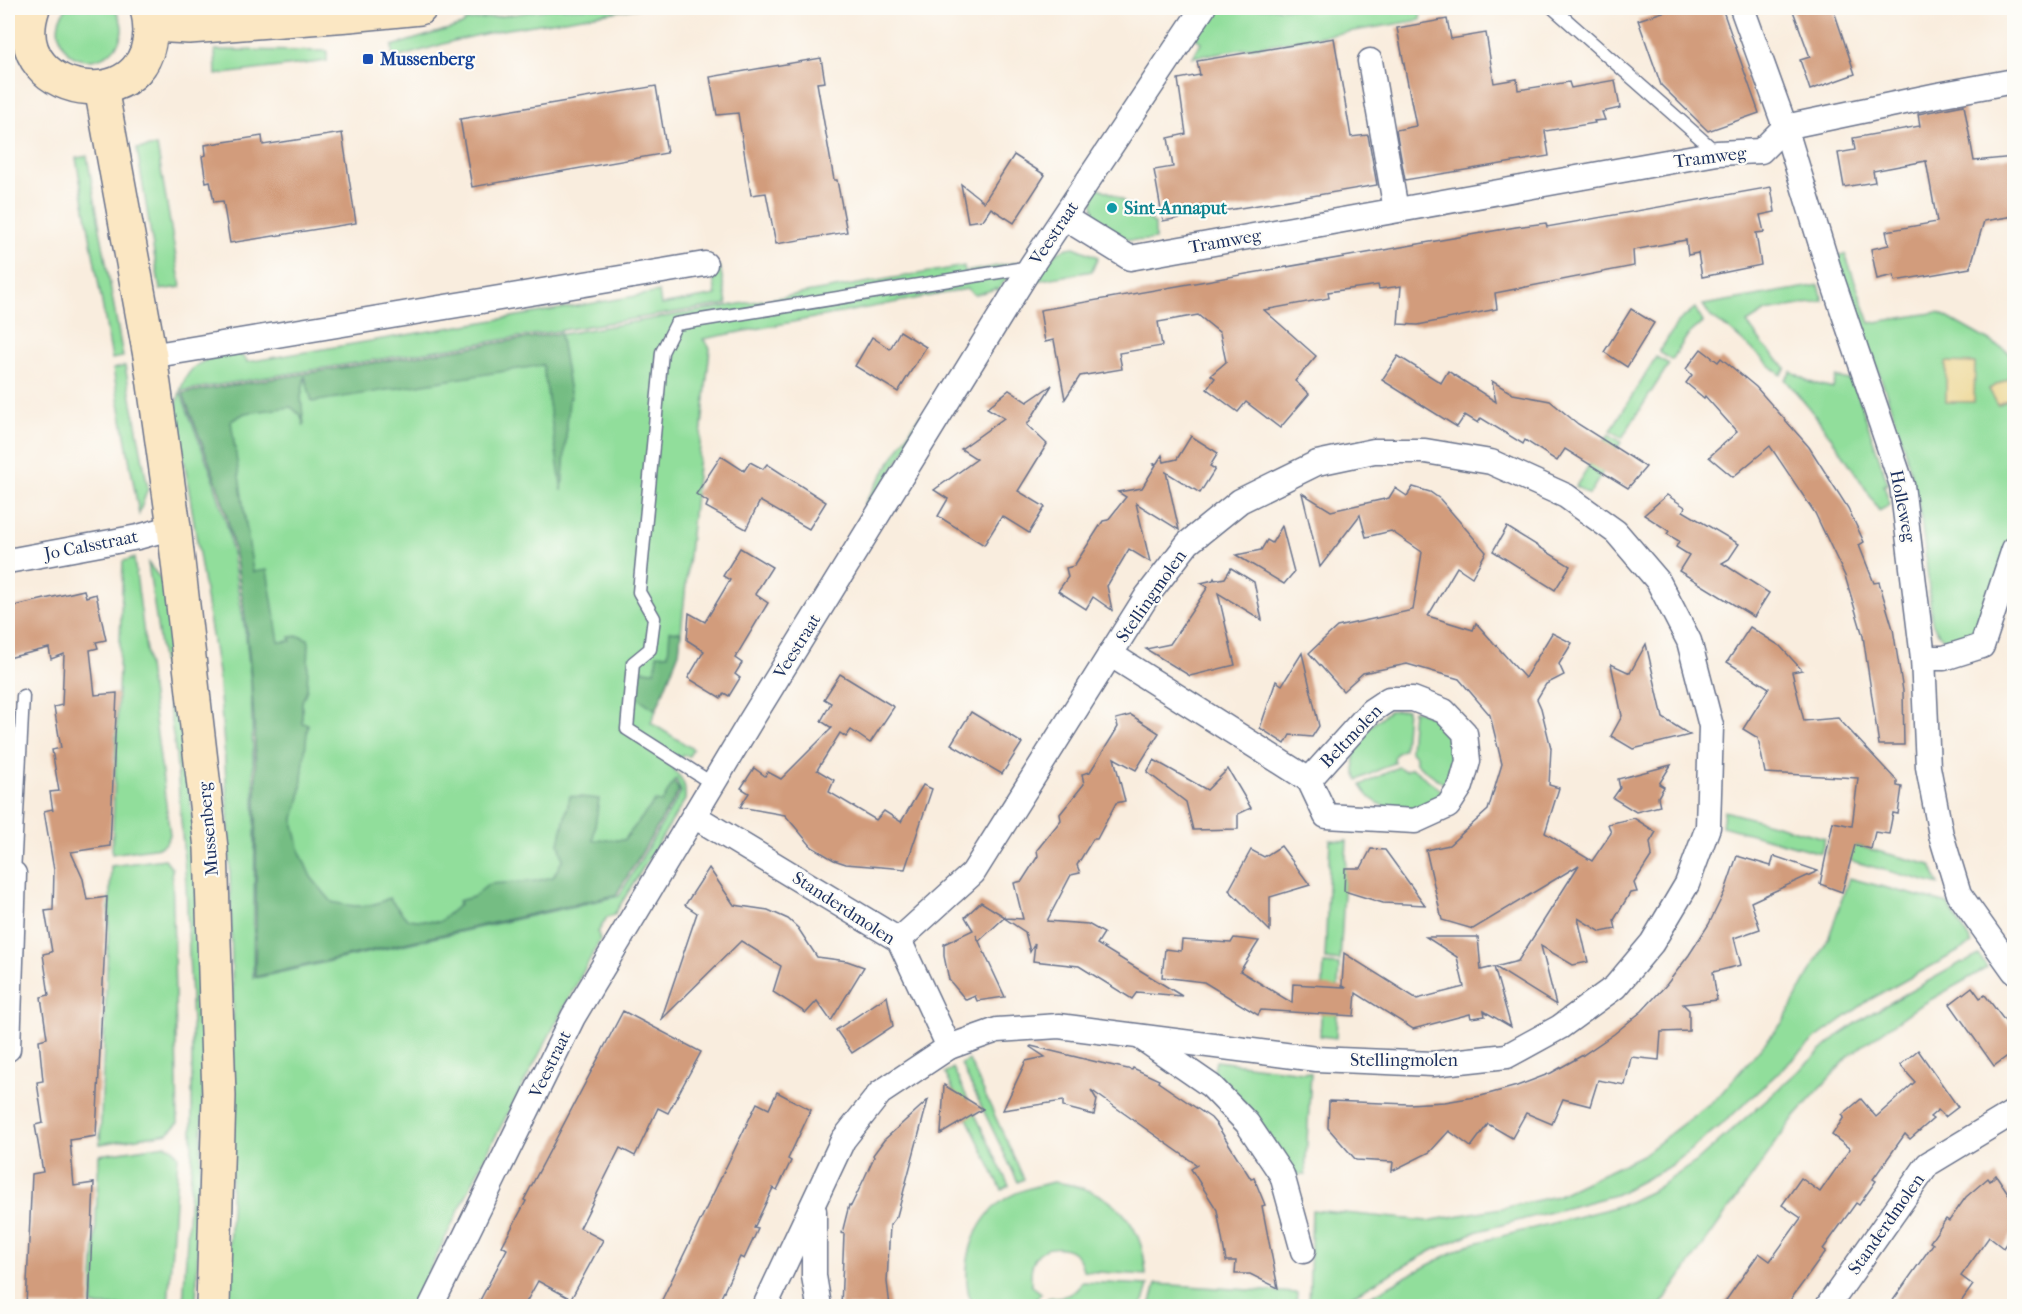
<svg xmlns="http://www.w3.org/2000/svg" width="2022" height="1314" font-family="'IM FELL French Canon',serif">
<style>
.green{fill:#91de9b;stroke:#56867c;stroke-width:1.5;fill-rule:evenodd}
.forest{fill:#74bd83;stroke:#487670;stroke-width:1.5}
.sand{fill:#eeda9e;stroke:#84847e;stroke-width:1.5}
.building{fill:#d29c7c}
.lines{fill:none;stroke-linecap:round;stroke-linejoin:round}
.lane-casing{stroke:#69728b;stroke-width:15}
.street-casing{stroke:#69728b;stroke-width:27}
.secondary-casing{stroke:#69728b;stroke-width:36}
.lane{stroke:#fff;stroke-width:12}
.street{stroke:#fff;stroke-width:24}
.secondary{stroke:#fbe7c3;stroke-width:33}
.transit-dot{fill:#1a4fb4;stroke:#fdfcf7;stroke-width:2}
.culture-dot{fill:#0f9aa8;stroke:#fdfcf7;stroke-width:2}
.labels{text-anchor:middle;stroke-width:4.5;stroke-linejoin:round;paint-order:stroke}
.transit-label{font-size:18px;font-weight:bold;fill:#164399;stroke:#fdfcf7;text-anchor:start}
.street-label{font-size:18px;fill:#1b2f5e;stroke:#fdfcf7}
.culture-label{font-size:18px;font-weight:bold;fill:#0d838f;stroke:#fdfcf7;text-anchor:start}
</style>
<rect width="100%" height="100%" fill="#fdfcf7"/>
<filter id="ink" filterUnits="userSpaceOnUse"><feTurbulence type="fractalNoise" baseFrequency=".0167" numOctaves="2"/><feDisplacementMap in="SourceGraphic" scale="12" xChannelSelector="R" yChannelSelector="G"/><feConvolveMatrix kernelMatrix="1 2 1 2 8 2 1 2 1" color-interpolation-filters="sRGB"/></filter>
<filter id="wash" filterUnits="userSpaceOnUse"><feTurbulence type="fractalNoise" baseFrequency=".008" numOctaves="4" result="noise"/><feDisplacementMap in="SourceGraphic" scale="24" xChannelSelector="R" yChannelSelector="G"/><feGaussianBlur stdDeviation="1.35" result="paint"/><feColorMatrix in="noise" values="0 0 0 0 0 0 0 0 0 0 0 0 0 0 0 0 0 1.4 0 .05"/><feComposite in="paint" operator="in"/></filter>
<g filter="url(#wash)">
<rect width="100%" height="100%" fill="#f9edde"/>
<g class="green">
<path d="M67,8H113C147,47 75,86 60,38C56,27 59,16 67,8Z"/>
<path d="M558,8H639L502,30L457,40L393,59L392,46L462,25L466,21Z"/>
<path d="M1215,8H1419L1421,20L1193,57L1201,42L1194,37Z"/>
<path d="M215,50L327,51V61L216,75Z"/>
<path d="M157,146L181,287L160,290L137,149Z"/>
<path d="M87,156L123,357L112,359L76,158Z"/>
<path d="M1097,187L1113,194L1155,224V239C1122,246 1080,227 1097,187Z"/>
<path d="M1074,247L1098,257L1092,271L1035,281C1046,264 1052,249 1074,247Z"/>
<path d="M1845,254L1870,323L1938,312L2014,355V376L1989,389L1998,405L2014,396V538L1971,641C1950,644 1941,643 1932,622C1927,575 1925,527 1913,481C1894,405 1862,330 1835,256Z"/>
<path d="M1019,262L998,290L995,289L975,295L967,289L703,339L710,348L679,652L651,723L693,749L689,756L683,755L674,770C684,780 686,786 685,800L614,915L607,917L598,932L600,940L490,1147L412,1306H226L231,1208L233,1012L229,832L224,745L218,673L176,409C183,367 196,360 236,352L246,359L247,362L659,292L661,305L716,295L712,273L716,266H720L727,304L180,391L212,475L228,529L246,637L251,684L255,828L253,978L255,977C257,827 262,677 230,530C220,483 199,438 183,393L560,333L563,334L964,266L965,272ZM676,779L681,792L619,896L256,978L616,895L679,791L674,781Z"/>
<path d="M1819,285L1823,301L1766,311L1747,323L1764,346L1786,368L1781,375L1730,330L1711,317L1703,305Z"/>
<path d="M1695,308L1703,322L1687,336L1672,360L1659,352L1678,322Z"/>
<path d="M1656,357L1669,364L1622,438L1611,430Z"/>
<path d="M125,366L148,488L139,514L113,369Z"/>
<path d="M1791,371L1809,382L1833,388L1836,377L1853,381L1888,484L1884,485L1890,505L1879,511C1851,463 1821,421 1785,379Z"/>
<path d="M920,415L925,418L872,503L864,504Z"/>
<path d="M1609,434L1621,442L1589,495L1576,486Z"/>
<path d="M134,558L170,835L166,843L160,847L112,854L123,561Z"/>
<path d="M148,563L163,582L170,624L195,839L205,1043L196,1306H183L192,1156V1023L186,883L176,756Z"/>
<path d="M1407,709L1404,749L1396,754L1394,758L1395,762L1358,780L1355,771L1354,753L1360,735L1389,711Z"/>
<path d="M1413,710C1451,718 1466,754 1448,787L1416,763V757L1410,750Z"/>
<path d="M1398,767L1405,771L1412,768L1445,793C1440,797 1435,802 1430,805C1406,817 1373,809 1361,785Z"/>
<path d="M1724,811L1825,838L1821,853L1722,826Z"/>
<path d="M1830,839L1931,865L1939,885L1826,854Z"/>
<path d="M1330,840L1347,841L1340,961L1325,959Z"/>
<path d="M165,859L172,868L178,1123L168,1133L100,1144L111,866Z"/>
<path d="M1849,878L1948,904L1972,944L1871,999L1816,1038L1729,1118L1672,1165L1615,1195L1475,1232L1433,1250L1353,1295L1332,1305L1309,1306L1312,1210L1427,1221L1507,1207L1557,1196L1642,1155L1718,1097L1783,1022L1829,937Z"/>
<path d="M1979,955L1987,968L1916,1008L1851,1054L1795,1116L1660,1306H1501L1438,1300L1389,1306H1353L1407,1276L1467,1245L1604,1210L1627,1203L1654,1190L1697,1161L1840,1034L1872,1013L1962,962L1964,963Z"/>
<path d="M1324,964L1339,965L1336,1038L1320,1036Z"/>
<path d="M969,1060L1024,1179L1018,1182L961,1064Z"/>
<path d="M1216,1061L1311,1073L1305,1175H1290L1259,1120L1240,1098L1213,1074Z"/>
<path d="M953,1068L1009,1186L1002,1190L945,1073Z"/>
<path d="M166,1145L173,1148L178,1156L168,1306H92L99,1155Z"/>
<path d="M1053,1182C1108,1188 1143,1217 1146,1275L1083,1271C1082,1265 1080,1258 1075,1254C1065,1245 1044,1245 1036,1257C1030,1265 1031,1276 1031,1285L1041,1293L1031,1306H972C959,1269 971,1222 1005,1199C1019,1190 1036,1186 1053,1182Z"/>
<path d="M1082,1282L1148,1285L1143,1302L1139,1306H1041L1048,1298C1065,1296 1070,1298 1082,1282Z"/>
<path d="M1156,1284L1297,1293L1296,1306H1150Z"/>
</g>
<g class="forest">
<path d="M560,333L571,398L569,399L562,491L543,365L312,402L305,376L301,397L304,426L301,416L291,407L245,413L231,421L253,572L267,570L279,642L291,641L290,637L299,636L308,639L309,643L307,689L302,702V723L308,724L300,797L294,818V825L300,852L311,877L332,902C353,907 369,909 389,898L407,919L439,922L460,904L458,901L473,897L489,884L535,881L553,877L563,859L559,843L570,796L599,799L593,840H624L655,801L662,802L674,781L679,791L616,895L255,977C257,827 262,677 230,530C220,483 199,438 183,393Z"/>
<path d="M670,631L681,632L679,652L656,710L634,695L638,672L642,670L655,671L657,654L668,655Z"/>
</g>
<g class="sand">
<path d="M1946,362L1975,363L1974,402H1946Z"/>
<path d="M2014,376V396L1998,405L1989,389Z"/>
</g>
<g id="blocks">
<g class="building">
<path d="M1675,8H1722L1759,113L1708,131L1661,85L1638,20Z"/>
<path d="M1792,8H1833L1855,74L1810,90L1800,60L1810,57Z"/>
<path d="M1447,19L1451,39L1486,33L1494,83L1517,79L1518,90L1569,82L1571,88L1615,80L1620,108L1602,112L1605,120L1594,121L1595,123L1545,131L1549,156L1405,180L1396,130L1416,126L1397,28Z"/>
<path d="M1334,38L1351,137L1368,135L1377,185L1163,221L1154,170L1173,167L1168,138L1186,134L1178,79L1200,75L1197,61Z"/>
<path d="M821,58L825,82L817,83L834,180H837L847,232L776,244L766,193L751,195L738,113L717,115L710,77Z"/>
<path d="M656,86L667,153L472,187L460,119Z"/>
<path d="M1964,105L1974,161L2014,157V216L1984,221L1970,268L1895,281L1894,275L1877,279L1871,249L1889,245L1886,231L1937,222L1926,161L1873,171L1875,182L1844,187L1838,153L1855,150L1853,138L1920,126L1918,114Z"/>
<path d="M342,133L356,223L230,243L223,201L214,202L210,181L206,182L202,156L206,155L205,145L262,136L263,145Z"/>
<path d="M1014,155L1045,175L1014,223L991,208L983,220L968,222L961,184L984,202Z"/>
<path d="M1771,187L1775,212L1760,215L1764,232L1756,233L1761,265L1702,277L1698,253L1688,255L1686,240L1633,250L1634,266L1495,293L1497,309L1418,325L1398,324L1401,286L1379,289L1378,285L1328,292L1329,298L1264,310L1316,356L1295,381L1309,394L1280,428L1246,402L1238,412L1207,389L1215,378L1211,375L1226,362L1220,333L1198,315L1158,322L1162,346L1119,353L1122,369L1080,376L1065,399L1054,340L1045,342L1040,310L1516,227L1546,223L1547,227Z"/>
<path d="M1631,309L1654,323L1627,367L1604,352Z"/>
<path d="M900,331L926,347L898,392L855,366L872,337L890,349Z"/>
<path d="M1701,349L1718,362L1721,358L1756,387L1809,447L1848,508L1864,542L1859,545L1874,583L1879,582L1893,629L1903,691L1904,745H1879L1863,636L1845,576L1815,513L1770,446L1733,477L1709,457L1737,432L1705,396L1704,398L1686,383L1692,375L1686,369Z"/>
<path d="M1398,356L1441,383L1448,371L1496,402L1492,381L1513,394L1550,401L1578,424L1646,467L1628,488L1565,449L1557,461L1525,440L1523,444L1481,418L1478,423L1465,415L1457,427L1382,380Z"/>
<path d="M1052,385L1027,425L1047,444L1018,491L1045,507L1029,533L1002,516L984,545L938,516L948,499L934,490L977,459L961,449L1004,418L987,408L1009,390L1027,402Z"/>
<path d="M1191,436L1218,453L1210,466L1215,469L1200,493L1166,472L1179,530L1136,503L1150,562L1129,549L1107,586L1112,610L1093,597L1086,609L1058,591L1068,577L1066,568L1074,566L1103,521L1108,520L1126,497L1118,492L1142,488L1156,465L1154,464L1157,463L1162,455L1164,462L1177,459Z"/>
<path d="M721,456L744,471L750,462L763,469L767,464L826,502L809,529L760,501L746,529L706,507L708,502L696,494Z"/>
<path d="M1413,487L1430,492L1440,499L1486,552L1472,577L1457,567L1428,616L1473,630L1476,623L1525,678L1552,633L1572,643L1559,664L1564,675L1546,684L1537,699L1541,708L1551,748L1549,785L1559,788L1545,833L1592,861L1611,833L1608,824L1634,818L1656,832L1650,842L1652,855L1634,883L1637,892L1630,893L1614,920L1616,929L1601,932L1578,918L1588,962L1573,965L1541,946L1556,1005L1495,967L1518,961L1579,865L1473,929L1442,920L1426,850L1449,845L1488,810L1502,764L1490,715L1459,679L1407,664L1363,673L1343,691L1309,653L1337,627L1413,610L1422,552L1391,531L1366,537L1360,515L1320,567L1302,493L1331,511L1389,498L1395,488L1407,496Z"/>
<path d="M1667,495L1685,507L1683,511L1739,544L1729,559L1722,563L1769,593L1754,617L1679,571L1689,555L1676,547L1679,541L1667,534L1669,531L1644,515Z"/>
<path d="M1282,526L1294,572L1284,584L1236,555L1261,550L1267,540L1272,543Z"/>
<path d="M1507,527L1570,566L1555,590L1493,551Z"/>
<path d="M740,548L772,567L755,594L768,603L735,658L742,663L735,674L740,678L729,696L724,693L721,698L688,678L704,651L687,640L689,613L705,622L730,580L723,576Z"/>
<path d="M1231,568L1254,582L1262,620L1218,593L1235,665L1190,676L1146,649L1170,644L1208,587L1201,583L1213,580L1214,578L1215,580L1225,578Z"/>
<path d="M84,590L86,597L96,594L106,640L96,642L98,648L90,650L95,695L117,693L110,846L71,852L83,879L87,900L107,897L96,1136L70,1140L74,1186L94,1183L89,1306H26L32,1174L43,1172L35,1125L43,1123L37,1082L43,1081L39,1040L47,1038L41,997L49,995L43,954L52,952L45,911L53,910L54,870L44,811L52,809L53,811L50,792L59,791L52,750L61,748L54,707L62,705L64,654L51,659L49,648L8,658V612H11L10,607Z"/>
<path d="M1750,627L1780,646L1802,670L1792,672L1804,721L1838,718L1897,781V786L1902,787L1898,814L1893,813L1889,834L1875,832L1871,849L1855,845L1842,892L1820,884L1833,822L1852,826L1858,778L1765,773L1758,738L1743,729L1769,688L1727,662Z"/>
<path d="M1646,644L1663,718L1690,735L1633,749L1611,736L1622,716L1611,664L1630,673Z"/>
<path d="M1302,653L1319,726L1312,737L1290,735L1285,744L1260,728L1276,681L1282,685Z"/>
<path d="M840,674L894,707L870,743L851,730L846,737L840,733L817,770L834,780L829,792L876,820L884,811L901,822L923,785L932,789L905,869L846,864L834,860L812,847L785,815L740,807L749,793L741,788L754,768L765,776L768,772L781,779L832,728L821,721L831,703L824,699Z"/>
<path d="M971,712L1022,743L1002,774L951,744Z"/>
<path d="M1131,715L1159,733L1136,770L1114,758L1125,801L1116,803L1097,839H1093L1077,865L1080,873L1071,875L1047,921L1088,924L1104,933L1097,944L1182,996L1137,992L1132,999L1079,966L1033,961L1035,943L1030,952L1025,932L1004,918L979,941L976,935L1005,997L977,1001L975,996L966,1000L949,980L944,956V944L973,930L965,917L981,902L1005,917L1004,918L1023,919L1014,883L1022,881L1038,856L1037,850L1061,820L1060,814L1084,784L1082,774L1090,772L1112,737L1118,727L1116,719Z"/>
<path d="M1154,760L1207,790L1228,769L1251,808L1238,814V829L1193,830L1186,802L1147,772Z"/>
<path d="M1671,765L1659,784L1664,787L1658,797L1660,806L1636,812L1613,798L1620,788L1618,779Z"/>
<path d="M1281,846L1310,885L1270,897V931L1229,890L1251,850L1264,857Z"/>
<path d="M1371,849L1385,850L1425,905L1383,903L1344,891L1345,868H1361Z"/>
<path d="M1737,856L1771,866L1774,856L1818,871L1751,902L1760,929L1734,938L1741,965L1713,972L1717,1000L1683,1004L1689,1010V1031L1661,1032L1659,1060L1631,1057L1625,1085L1598,1080L1590,1106L1563,1099L1552,1124L1526,1113L1512,1138L1488,1124L1471,1147L1449,1131L1430,1152L1392,1171L1393,1162L1356,1160L1328,1128L1329,1101L1409,1104L1445,1102L1481,1096L1517,1086L1551,1073L1583,1055L1614,1034L1642,1011L1667,984L1689,955L1709,924L1725,891Z"/>
<path d="M709,868L734,905L768,910L788,919L798,928L817,957L847,961L864,967L831,1021L817,1001L806,1013L773,992L781,966L741,941L661,1020L697,913L685,905Z"/>
<path d="M1426,937H1478L1481,970L1494,967L1511,1027L1484,1011L1485,1016L1471,1018L1470,1014L1413,1029L1356,993L1354,1016L1261,1010L1258,1015L1204,982L1162,977L1165,949L1181,951L1182,940L1231,943L1234,938L1259,941L1240,971L1292,1003L1293,984L1345,987L1342,985L1344,953L1417,999L1464,987L1457,957Z"/>
<path d="M1972,987L1980,998L1985,995L2014,1033V1051L1994,1066L1950,1004Z"/>
<path d="M887,996L893,1026L852,1053L836,1030Z"/>
<path d="M623,1011L701,1052L668,1113L658,1108L635,1156L620,1148L580,1228L603,1240L571,1299L538,1281L524,1306H477L507,1249L502,1246L526,1201L524,1200Z"/>
<path d="M1031,1046L1101,1063L1132,1070L1133,1068L1159,1080L1158,1082L1211,1118L1217,1125L1251,1179L1254,1178L1265,1205L1262,1206L1278,1288L1250,1274H1235L1236,1261H1226L1217,1210L1191,1169L1197,1165L1091,1090L1097,1100L1094,1115L1063,1107V1101L1003,1110L1026,1061L1045,1057L1030,1047Z"/>
<path d="M1918,1050L1958,1107L1945,1117L1938,1110L1930,1117L1933,1119L1910,1139L1905,1134L1873,1179L1876,1181L1859,1205L1856,1203L1823,1249L1826,1251L1786,1306H1722L1759,1253L1770,1261L1801,1218L1782,1205L1801,1178L1820,1192L1850,1149L1832,1135L1844,1117L1842,1115L1861,1099L1876,1117L1915,1082L1900,1065Z"/>
<path d="M944,1085L983,1109L941,1134Z"/>
<path d="M777,1092L811,1110L788,1159L791,1161L777,1190L773,1188L754,1228L758,1229L744,1259L740,1257L717,1306H659L757,1103L769,1109Z"/>
<path d="M928,1100L897,1216L890,1225L887,1282L890,1306H841L844,1234L842,1233L849,1205L851,1206L864,1179L874,1157L873,1155L884,1140Z"/>
<path d="M1996,1175L2014,1202V1232L2003,1248L1989,1237L1961,1276L1973,1285L1958,1306H1889L1933,1244L1930,1242L1946,1219L1949,1221L1966,1197L1988,1178L1990,1181Z"/>
</g>
</g>
</g>
<g filter="url(#ink)">
<use href="#blocks" fill-opacity="0" stroke="#69728b" stroke-width="1.5"/>
<g class="lines">
<defs>
<g id="lane">
<path d="M1553,8L1716,152"/>
<path d="M713,784L627,729L633,663L650,649L654,618L639,592L662,352L676,324L1030,267"/>
<path d="M14,874L23,696"/>
</g>
<g id="street">
<path d="M1742,8L1785,127L1829,270L1902,485L1923,658L1928,767L1941,835L1959,894L2014,971"/>
<path d="M1370,61L1396,210"/>
<path d="M1065,218L1130,258L1717,153L1761,151L1785,127L1938,95L2014,81"/>
<path d="M150,356L705,264"/>
<path d="M8,561L138,537L174,527"/>
<path d="M1110,654L1309,780"/>
<path d="M1923,658H1944L1982,646L2014,549"/>
<path d="M1389,699H1413L1444,711L1465,733L1468,761L1461,786L1448,806L1415,821L1326,816L1309,780L1371,711Z"/>
<path d="M694,816L899,940L949,1047L880,1093L843,1140L765,1306"/>
<path d="M8,875L14,874L8,1049"/>
<path d="M899,940L973,873L1147,596L1188,543L1240,501L1317,463L1374,451H1425L1491,462L1566,496L1616,532L1658,581L1689,641L1711,726L1708,827L1687,884L1652,943L1615,987L1560,1027L1507,1056L1433,1064L1316,1059L1059,1026L997,1030L949,1047"/>
<path d="M1143,1039L1211,1086L1247,1123L1282,1175L1303,1251"/>
<path d="M814,1211V1276L819,1306"/>
<path d="M431,1306L573,1017L750,722L1031,266L1203,8"/>
<path d="M1828,1306L1928,1164L2014,1112"/>
</g>
<g id="secondary">
<path d="M33,8C0,105 174,123 147,8"/>
<path d="M151,25L189,27L349,15L420,8"/>
<path d="M101,88L150,356L174,527L211,848L219,1096L213,1306"/>
</g>
</defs>
<use href="#lane" class="lane-casing"/>
<use href="#street" class="street-casing"/>
<use href="#secondary" class="secondary-casing"/>
<use href="#lane" class="lane"/>
<use href="#street" class="street"/>
<use href="#secondary" class="secondary"/>
</g>
</g>
<rect class="transit-dot" x="362" y="53" width="12" height="12" rx="3"/>
<circle class="culture-dot" cx="1112" cy="208" r="6"/>
<g class="labels">
<g class="transit-label">
<text x="380" y="65">Mussenberg</text>
</g>
<g class="street-label">
<text transform="translate(1710 157) rotate(-7)" y="6">Tramweg</text>
<text transform="translate(1054 233) rotate(-56)" y="6">Veestraat</text>
<text transform="translate(1225 241) rotate(-10)" y="6">Tramweg</text>
<text transform="translate(1903 506) rotate(79)" y="6">Holleweg</text>
<text transform="translate(91 545) rotate(-11)" y="6">Jo Calsstraat</text>
<text transform="translate(1151 596) rotate(-55)" y="6">Stellingmolen</text>
<text transform="translate(797 646) rotate(-58)" y="6">Veestraat</text>
<text transform="translate(1351 736) rotate(-46)" y="6">Beltmolen</text>
<text transform="translate(208 829) rotate(-95)" y="6">Mussenberg</text>
<text transform="translate(844 908) rotate(33)" y="6">Standerdmolen</text>
<text x="1404" y="1066">Stellingmolen</text>
<text transform="translate(550 1064) rotate(-64)" y="6">Veestraat</text>
<text transform="translate(1886 1224) rotate(-55)" y="6">Standerdmolen</text>
</g>
<g class="culture-label">
<text x="1124" y="214">Sint-Annaput</text>
</g>
</g>
<rect width="2022" height="1314" fill="none" stroke="#fdfcf7" stroke-width="30"/>
</svg>
